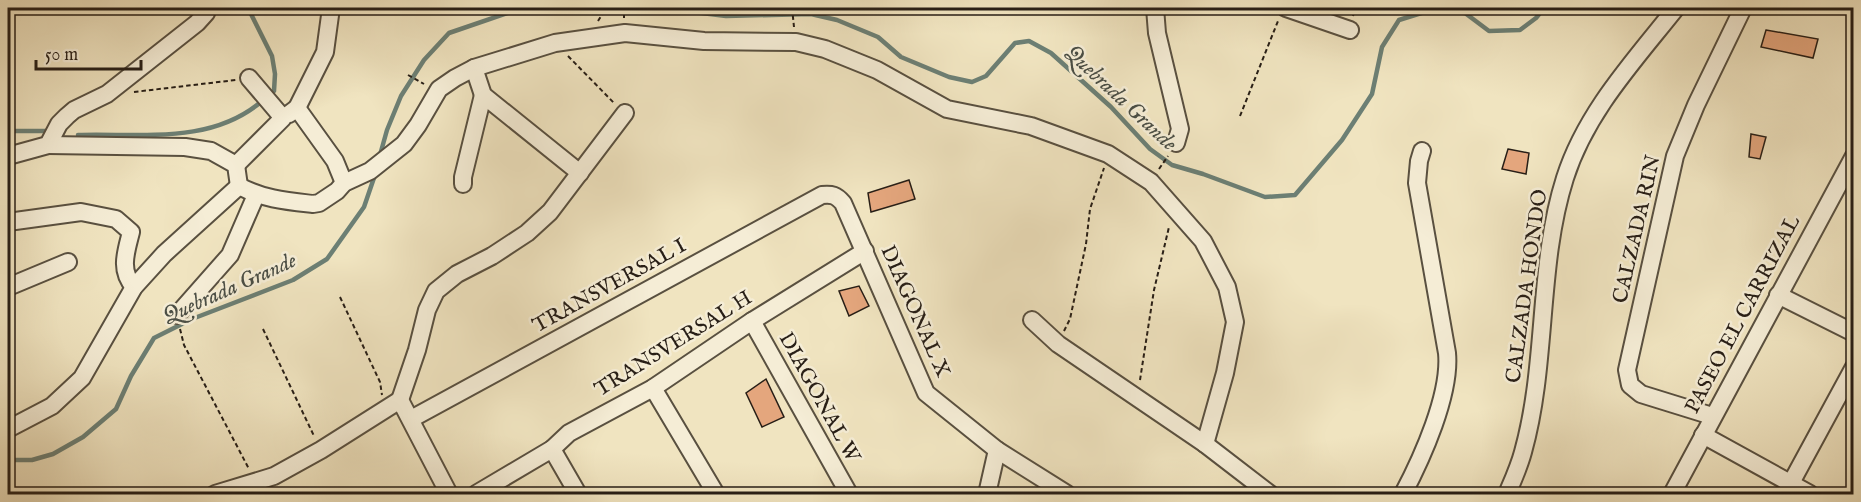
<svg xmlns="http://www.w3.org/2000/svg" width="1861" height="502" font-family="'IM FELL English',serif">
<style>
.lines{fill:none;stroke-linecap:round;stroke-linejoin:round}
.stream{stroke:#6c7f74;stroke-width:4.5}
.building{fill:#e4a67d;stroke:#271e16;stroke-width:1.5}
.minor-casing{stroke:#595040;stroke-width:20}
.path{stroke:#271e16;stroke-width:2;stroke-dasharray:4.5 3;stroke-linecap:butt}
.minor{stroke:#f5edd6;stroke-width:16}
.labels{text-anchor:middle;stroke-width:5;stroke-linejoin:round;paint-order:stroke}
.street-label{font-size:21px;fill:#271e16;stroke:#f5edd6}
.water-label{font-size:22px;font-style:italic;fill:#4a4e45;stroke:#f5edd6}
</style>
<rect width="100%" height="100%" fill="#f0e4c0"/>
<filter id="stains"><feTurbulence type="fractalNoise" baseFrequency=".00333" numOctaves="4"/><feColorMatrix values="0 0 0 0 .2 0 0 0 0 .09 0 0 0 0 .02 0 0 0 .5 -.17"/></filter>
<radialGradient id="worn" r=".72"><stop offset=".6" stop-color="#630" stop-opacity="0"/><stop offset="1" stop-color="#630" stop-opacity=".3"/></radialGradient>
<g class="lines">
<g class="stream">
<path d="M248,8L272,56L275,74L274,91L268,95"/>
<path d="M661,8L726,16L811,14L837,20L878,37L901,57L949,77L972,82L986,76L1015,43L1029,41L1051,53L1111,107L1150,149L1172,165L1203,174L1265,197L1295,195L1342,140L1372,94L1382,47L1399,20L1431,10L1465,13L1489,31L1520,30L1536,18L1544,8"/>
<path d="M8,131H46"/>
<path d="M78,135C141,133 211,145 262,101"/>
<path d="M380,155L387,130L401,96L424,60L449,33L522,8"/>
<path d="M8,460H32L53,454L83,437L116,409L131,376L154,338L192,319L293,280L327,259L364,207L376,172"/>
</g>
</g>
<g class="building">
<path d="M1766,30L1818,39L1813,58L1761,47Z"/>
<path d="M1751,134L1766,137L1760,159L1749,157Z"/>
<path d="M1508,149L1529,153L1526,174L1502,169Z"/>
<path d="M909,180L915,199L871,212L868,193Z"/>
<path d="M859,286L869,306L849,316L839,291Z"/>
<path d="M766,379L784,417L762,427L746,393Z"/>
</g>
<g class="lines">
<defs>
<g id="minor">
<path d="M1155,8L1157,33L1180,129L1176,143"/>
<path d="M1286,8L1350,30"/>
<path d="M474,68L483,95L580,173"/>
<path d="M297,108L325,52L331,8"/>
<path d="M289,114L297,108L335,161L344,183"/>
<path d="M48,145L185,147L211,151L236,165L239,186"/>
<path d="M8,156L48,145L59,124L67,116L74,110L107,94L197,23L206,13L208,8"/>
<path d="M236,165L283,118L249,78"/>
<path d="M463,184V177L483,95"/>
<path d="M239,186C263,199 286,201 313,204L319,203L337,191L344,183L370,171L404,144L418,125L439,89L455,78L474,68L555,43L625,33L704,41L796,42L825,49L877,70L947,109L1031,126L1108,154L1151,182L1203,241L1227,287L1235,322L1225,373L1205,444"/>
<path d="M8,222L81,212L116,219L131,232C126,252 119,270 134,287"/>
<path d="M8,287L68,262"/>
<path d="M1778,295L1854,333"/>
<path d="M177,315L230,255L256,195"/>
<path d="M1032,320L1058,344L1205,444L1270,494"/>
<path d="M752,321L849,494"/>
<path d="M653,388L716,494"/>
<path d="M400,400L417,350L427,310L436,291L457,274L492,256L527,233L550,212L625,113"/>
<path d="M1712,416L1641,394L1630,385L1627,370L1675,156L1696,105L1743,8"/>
<path d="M411,419L822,195C832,194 836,195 843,203L926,393L997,450L1067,494"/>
<path d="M8,429L52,406L82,378L134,287L164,254L239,186"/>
<path d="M1703,435L1810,494"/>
<path d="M552,449L578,494"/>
<path d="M215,494L274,476L321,450L400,400L449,494"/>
<path d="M476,494L552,449L569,433L653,388L752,321L865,251"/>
<path d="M987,494L997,450"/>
<path d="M1403,494C1422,458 1451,394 1447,353L1417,183L1419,161L1422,151"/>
<path d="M1507,494C1513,480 1519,467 1523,452C1548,363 1537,266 1565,178C1586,112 1634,61 1676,8"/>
<path d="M1672,494L1854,156"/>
<path d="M1785,494L1854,367"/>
</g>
</defs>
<use href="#minor" class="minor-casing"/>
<g class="path">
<path d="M792,8L794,27"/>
<path d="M1353,16L1355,8"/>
<path d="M624,18V8"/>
<path d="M598,21L606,8"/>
<path d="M568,56L614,103"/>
<path d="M408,75L424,84"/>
<path d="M134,92L236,80"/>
<path d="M1240,116L1278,21"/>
<path d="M1159,169L1168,156"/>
<path d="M340,297L380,382L382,395"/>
<path d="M180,329L184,345L249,469"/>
<path d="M263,329L314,436"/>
<path d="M1064,331L1070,319L1086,244L1090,209L1104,168"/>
<path d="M1140,380L1154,290L1169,227"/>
</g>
<use href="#minor" class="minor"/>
</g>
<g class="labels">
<g class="street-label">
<text transform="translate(1636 229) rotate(-77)" y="7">CALZADA RIN</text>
<text transform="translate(609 285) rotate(-29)" y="7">TRANSVERSAL I</text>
<text transform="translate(1526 286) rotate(-82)" y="7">CALZADA HONDO</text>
<text transform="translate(916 311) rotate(66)" y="7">DIAGONAL X</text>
<text transform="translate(1742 314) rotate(-62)" y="7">PASEO EL CARRIZAL</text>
<text transform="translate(673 343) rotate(-32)" y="7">TRANSVERSAL H</text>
<text transform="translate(820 397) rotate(61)" y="7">DIAGONAL W</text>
</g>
<g class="water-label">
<text transform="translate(1122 97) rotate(43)" y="8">Quebrada Grande</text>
<text transform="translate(229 287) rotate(-24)" y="8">Quebrada Grande</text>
</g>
</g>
<rect width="1861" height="502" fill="none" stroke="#f0e4c0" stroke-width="30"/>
<rect x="9" y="9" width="1843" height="484" fill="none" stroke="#271e16" stroke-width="3"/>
<rect x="15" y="15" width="1831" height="472" fill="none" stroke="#271e16" stroke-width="1.5"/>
<path d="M36 60v9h105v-9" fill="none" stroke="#271e16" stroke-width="3"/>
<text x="45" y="60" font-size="18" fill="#271e16" stroke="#f5edd6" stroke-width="4.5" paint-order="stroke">50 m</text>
<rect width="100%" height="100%" filter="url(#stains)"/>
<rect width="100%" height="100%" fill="url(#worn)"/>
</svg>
